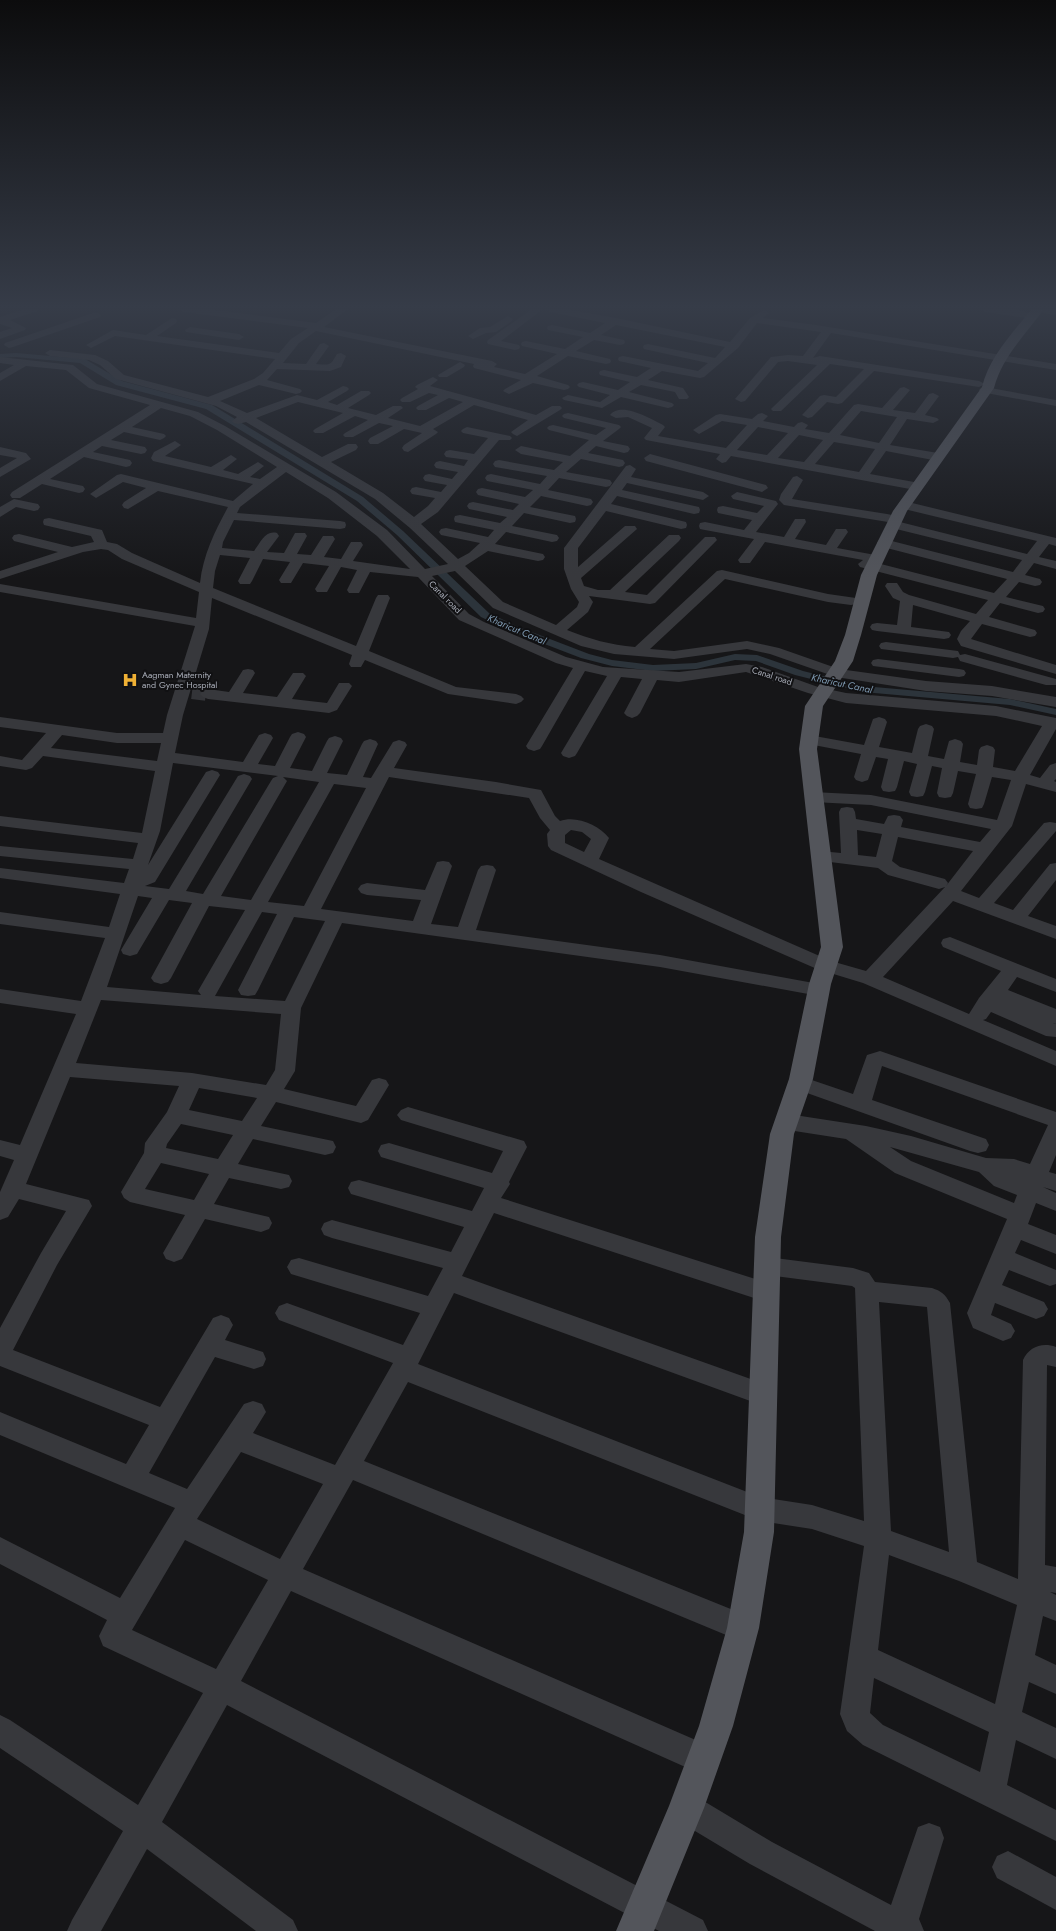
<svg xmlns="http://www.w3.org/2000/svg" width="1056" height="1931" font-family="Jost,sans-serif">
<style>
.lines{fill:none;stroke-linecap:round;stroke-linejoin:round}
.canal{fill:#2c343b;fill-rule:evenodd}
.minor-tunnel{stroke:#333438;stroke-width:14;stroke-dasharray:14 7;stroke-linecap:butt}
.minor{fill:#37383c;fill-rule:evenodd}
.major{fill:#53555b;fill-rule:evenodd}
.labels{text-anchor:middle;stroke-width:4;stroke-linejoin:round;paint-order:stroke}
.far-street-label{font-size:9px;fill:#a8acb7;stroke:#111113}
.far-poi-label{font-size:9px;fill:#a8acb7;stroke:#111113;text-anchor:start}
.far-water-label{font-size:10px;font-style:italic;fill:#7f9ab2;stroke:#111113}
</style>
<rect width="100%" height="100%" fill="#161618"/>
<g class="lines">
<path class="canal" d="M16,353L85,359L122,381L212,405L363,497L403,531L489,613L516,626L589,654L612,660L653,665L696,663L735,654L757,655L803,671L863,686L1010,699L1056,709V715L1010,705L863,692L795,675L756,661L735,660L696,669L653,671L612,666L581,658L508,630L481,617L397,535L357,501L206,409L116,385L80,363L16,357L0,358V354Z"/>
<path class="minor-tunnel" d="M192,692L208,694"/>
<g class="minor">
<path d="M24,309H39L38,311L10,320L26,328L25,330L0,339V332L12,328L0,324V317Z"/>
<path d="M179,309H208L316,323L336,309H348L324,327L492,361L497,364L494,367L525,374L557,354L522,346L521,344L522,342L526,341L565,349L583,337L548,330L547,328L548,326L552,325L590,333L605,323L550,312L545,309H565L616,318L730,342L750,318L764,310L769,313L763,318L816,325L1056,364V370L831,333L813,358L820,356L979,381L985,384L979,387L874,371L842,403L838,404L827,402L812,417L808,418L802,415L820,396L824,395L836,397L864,369L830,364L781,411H773L771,409L773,407L817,365L788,361L778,362L745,401L741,402L735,399L771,357L788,355L803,356L821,332L757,323L738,348L704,377L700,378L662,371L648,380L683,388L689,397L687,399H679L675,392L641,385L629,392L672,403L674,405L672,407L668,408L621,397L602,408L564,400L562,398L568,395L600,402L610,395L579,387L577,385L579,383L583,382L618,390L630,382L600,375L599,373L600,371L604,370L637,377L651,368L619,361L618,359L619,357L623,356L698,371L708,363L644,349L643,347L644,345L648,344L715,358L725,347L616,325L601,335L624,340L625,342L624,344L620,345L594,340L576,351L610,359L611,361L610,363L606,364L568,356L537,376L568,385L570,387L568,389L564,390L533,383L509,394L503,391L505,389L521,380L474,368L473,366L474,364L316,331L299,343L283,363L306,364L320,344L324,343L329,346L316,364C331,365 330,366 337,354L341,353L346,356L341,367L330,371L277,369L267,380L300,389L302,391L300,393L296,394L259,385L220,401L247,413L297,395L317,400L343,386L347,387L349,389L347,391L328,402L337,405L361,391H369L371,393L369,395L348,408L376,415L393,406H401L403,408L388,418L420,426L463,402L449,398L426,410H418L416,408L418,406L438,395L429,393L410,402H402L400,400L402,398L418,389L415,387L417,385L433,377L438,380L430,386L536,415L552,406H560L562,408L560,410L517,436L513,434L511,432L528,420L474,405L433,429L438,432L436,434L408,452L404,451L402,448L404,445L422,433L404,429L378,444H370L368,441L370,438L393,426L379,423L353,437H345L343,435L345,433L368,420L355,416L323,433H315L313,431L315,429L343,413L298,402L256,418L322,457L348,444H356L358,447L356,450L331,462L383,493L414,517L428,506L435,498L412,494L410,491L412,488L416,487L441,492L447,485L425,481L423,478L425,475L429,474L452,479L458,472L436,468L434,465L436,462L440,461L464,466L468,460L446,457L444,454L446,451L450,450L474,454L488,438L463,433L461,431L463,429L467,427L510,436L512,438L510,440H499L438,512L421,524L458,559L469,553L480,543L441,535L439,532L441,529L446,528L488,537L494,530L455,522L454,519L455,516L460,515L500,523L507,517L469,509L467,506L469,503L473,502L513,510L519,504L478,495L476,492L478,489L482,488L525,497L533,490L487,481L485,478L487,475L491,474L540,484L547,476L495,467L493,464L495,461L499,460L554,470L563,462L521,454L515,450L521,446L570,456L589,440L549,430L547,428L549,426L553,425L596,435L606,428L564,418L562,416L564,414L568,413L619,425L621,427L619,429L603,441L628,446L630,449L628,452L624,453L596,446L588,453L623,460L625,463L623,466L619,467L581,459L566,472L610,480L612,483L610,486L606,487L559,478L548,490L591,499L593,502L591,505L587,506L541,496L530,507L575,516L576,519L575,522L570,523L524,513L512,526L557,535L559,538L557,541L552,542L506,532L495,544L543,554L545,557L543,560L538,561L488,551L465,566L503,602L556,625L577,607L579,602L571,589L564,569V548L626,466L630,465L636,469L631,477L703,492L709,496L703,500L627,483L622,490L699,507L700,510L699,513L694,514L617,496L611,504L686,522L687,525L686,528L681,529L606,511L578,548V567L625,526H635L637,529L581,578L584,586L598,590H610L669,535H679L681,538L679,541L625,592L647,595L705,537H715L717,540L655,603L650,604L589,596L593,602L588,612L567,630C590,639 610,645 635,647L717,571L722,570L828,594L856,598L858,601L856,604L851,605L828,602L725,579L650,649L674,651L747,641L779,648L839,669L926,681L992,686L1056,697V707L992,696L926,691L836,677L770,654L747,649L674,659L614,654L581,646L493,608L455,571L432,576L469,614L484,622L566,657L603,667L679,672L746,664L762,667L818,687L846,693L996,706L1056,718V729L1030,775L1040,778L1050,765L1056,763V779L1054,781L1056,782V792L1026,784L1012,826L961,891L979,898L1044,823L1050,822L1056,823V831L994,903L1013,910L1050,864L1056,863V880L1028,916L1056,926V939L953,901L883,977L969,1014L979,998L1001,971L943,947L941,943L943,939L950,937L1056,979V992L1017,977L1008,990L1056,1009V1024L1050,1022L1056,1024V1037L1046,1036L991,1012L986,1019L983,1020L1056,1051V1066L863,983L817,969L641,892L551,850L548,846L547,834L550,830L540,818L529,798L389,777L321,909L413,921L421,900L367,895L361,893L358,889L361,885L367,883L425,890L437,862L443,861L449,862L452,866L431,924L458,927L478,870L481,866L487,865L493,866L496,870L476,930L660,955L819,984L826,985L829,990L826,995L819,996L660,967L342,923L301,1008L295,1071L284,1089L356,1106L372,1080L379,1078L386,1080L389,1085L368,1120L361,1123L276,1102L261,1126L333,1141L336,1147L333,1153L325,1155L253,1139L238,1164L289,1175L292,1181L289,1187L281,1189L229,1178L214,1204L269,1217L272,1223L269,1229L261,1232L205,1219L182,1259L174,1262L166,1259L163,1253L185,1215L130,1202L124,1198L121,1192L144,1153L145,1143L167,1112L179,1086L70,1077L26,1184L89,1200L92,1206L57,1265L13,1350L160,1407L213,1318L221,1315L229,1318L233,1325L225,1340L263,1352L266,1359L263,1366L254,1369L215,1357L149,1473L187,1489L244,1404L253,1401L262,1404L266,1412L253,1433L335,1465L393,1363L279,1320L275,1313L279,1306L287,1303L403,1345L420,1313L291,1274L287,1267L291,1260L299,1258L428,1296L443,1268L332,1238L324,1235L321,1229L324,1223L332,1220L451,1252L464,1227L351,1194L348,1188L351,1182L359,1180L472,1211L484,1188L381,1157L378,1151L381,1145L389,1143L492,1173L503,1151L401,1120L397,1115L401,1110L408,1107L524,1141L527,1147L509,1182L510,1184L501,1198L774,1285L778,1292L774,1299L766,1302L494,1213L462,1276L773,1387L776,1395L773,1403L764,1406L454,1293L418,1364L760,1497L812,1505L864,1521L855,1288L852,1286L767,1275L759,1273L755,1266L759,1259L767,1257L853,1268L869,1273L875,1282L932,1288C941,1291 945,1294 950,1303L977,1562L1018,1579L1023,1360C1029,1347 1042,1342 1056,1347V1367L1047,1365L1045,1565L1056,1567V1593L1050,1592L1056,1595V1621L1043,1616L1035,1655L1056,1665V1694L1029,1682L1022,1712L1056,1728V1759L1016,1740L1007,1785L1056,1810V1841L863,1745L847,1731L840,1714L864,1546L812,1529L760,1521L408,1382L364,1461L753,1618L757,1628L753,1638L743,1642L353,1480L303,1569L714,1748L718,1759L714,1770L703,1774L692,1770L291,1591L241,1681L703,1920L708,1931H659L227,1705L162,1822L293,1920L298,1931H256L147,1849L101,1931H67L72,1920L123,1831L0,1748V1715L10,1720L138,1805L203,1693L103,1646L99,1636L107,1620L0,1564V1537L120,1598L175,1508L0,1435V1412L126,1464L149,1425L0,1366V1328L41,1253L66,1211L19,1199L8,1217L0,1220V1192L14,1160L0,1156V1140L20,1145L76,1014L0,1003V989L81,1001L105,938L0,924V912L109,927L120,894L0,878V868L124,883L129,869L0,856V846L133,859L138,843L0,826V816L142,833L155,771L43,756L32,768L26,770L0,766V756L22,760L46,733L0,727V717L117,733H163L167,715L195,626L0,592V584L196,618L199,592L122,559L108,550L101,549L83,552L0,579V571L58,552L14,541L12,538L14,535L19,534L72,547L94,542L91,536L44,525L43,522L44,519L49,518L102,530L107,542L117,544L132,553L200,583C203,555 215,531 228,507L158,491L128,509L124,508L122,505L124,502L146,488L123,482L96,498L90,494L117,475L121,474L233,501L253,484L153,461L151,458L154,452L175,441L181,445L165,456L211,467L231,455L237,459L223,470L238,474L258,462L264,466L250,477L260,479L277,467L217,430L190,416L161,408L132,427L164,434L166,436L164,438L160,440L124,432L111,440L145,447L147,450L145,453L141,454L102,446L93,452L130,460L132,463L130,466L126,467L84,457L50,479L83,486L85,489L83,492L79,493L42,484L20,498H12L10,495L12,492L150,405L89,388L66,370L26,366L0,381V373L14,365L0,363V357L73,365L97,384L198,412L225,426L336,492L387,530L425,569L448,564L410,528L375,499L246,422L238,424L234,423L232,421L237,417L216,406L116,379L100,365L89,360L50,356L45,353L50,350L95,355L108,361L124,375L208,397L254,379L263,373L275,359L115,336L91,348L86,345L113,330L146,335L172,318L176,319L177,321L176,323L157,336L279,353L291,339L308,328L184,312ZM286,472L328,498L377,536L410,569L353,561L363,545L361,542H351L341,559L324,557L335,539L333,536H323L311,555L297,554L307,536L305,533H295L284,553L267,552L279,536L277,533C265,530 261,542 254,551L222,548L223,542L234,520L340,529L345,528L346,525L345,522L340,521L237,513L240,507ZM220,555L250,558L238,581L240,584H250L252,581L263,559L290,562L279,580L281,583H291L303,563L329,566L315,589L317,592H327L341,567L357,570L347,590L349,593H359L370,572L418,577L459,620L556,663L573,668L526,746L528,749L534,751L540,749L542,746L585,671L607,676L561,753L563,756L569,758L575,756L577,753L621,677L642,679L624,713L627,716L632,718L637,716L640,713L657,680L679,682L746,672L808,693L846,703L996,716L1042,726L1015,771L993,767L995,750L993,747L987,745L981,747L979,750L977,765L960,762L963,744L961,741L955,739L949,741L944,759L928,756L934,729L932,726L926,724L920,726L918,729L912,753L879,747L887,722L885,719L879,717L873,719L864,745L809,735L803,737L801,740L803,743L861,754L854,777L856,780L862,782L868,780L876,757L888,759L881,787L883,791L889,792L895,791L897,787L904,761L917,764L909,792L911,796L917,797L923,796L925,792L932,766L942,768L937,793L939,797L945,798L951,797L953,793L958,771L976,774L968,804L970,808L976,809L982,808L984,804L992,777L1011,780L997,820L871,795L813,792L807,793L805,797L807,801L813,802L871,805L991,829L980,842L901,827L903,820L900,816L894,815L888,816L884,824L856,819L855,812L853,808L847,807L841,808L839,812L841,853L820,851L814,852L811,856L814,860L878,868L888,875L939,889L945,887L866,971L831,961L599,859L609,838C599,825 576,815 560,821L555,816L541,790L496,782L394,768L407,745L405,742L399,740L393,742L371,778L363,777L378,744L376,741L370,739L364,741L362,744L347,775L327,773L343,741L341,738L335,736L329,738L327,741L312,771L290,768L306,737L304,734L298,732L292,734L290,737L275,766L258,764L273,738L271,735L265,733L259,735L243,762L175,753L183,715L209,629L212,598L352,655L349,664L351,667H361L365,660L448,694L516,704L521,702L524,699L521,696L516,694L456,687L369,651L390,598L388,595H378L376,598L356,646L213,588L215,571ZM62,735L117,743H161L157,761L51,748ZM173,763L278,776L273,778L271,781L203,894L186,891L252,779L250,776L244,774L238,776L169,889L145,886L155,882L220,775L218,772L212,770L206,772L148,865L160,831ZM283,777L319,782L251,900L221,896L287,781ZM334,784L366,788L304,906L268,902ZM571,830L582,832L591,839L584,852L565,843V835ZM857,830L882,834L876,857L858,855ZM898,837L973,851L946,886L948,883L945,879L900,867L892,861ZM138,896L152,898L121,950L123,954L130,956L137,954L169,900L192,903L151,978L154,982L161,984L168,982L171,978L209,906L245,910L198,991L201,995L107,987ZM262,912L277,914L238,990L241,995L248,996L255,995L258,990L294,917L325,921L285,1001L215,996ZM101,1000L281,1014L275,1070L266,1085L192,1073L76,1063ZM199,1088L257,1098L242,1121L189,1110ZM181,1124L233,1135L218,1159L166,1148L167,1144ZM161,1163L209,1174L194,1200L145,1189ZM879,1302L927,1307L949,1552L891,1531ZM241,1452L323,1484L280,1559L197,1519ZM185,1540L268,1580L216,1669L132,1630ZM889,1555L959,1581L1017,1605L995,1704L878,1650ZM874,1678L989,1732L980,1772L883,1725L870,1713Z"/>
<path d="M532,309H543L501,341L519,345L520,347L519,349L515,350L488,344L487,342L488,340Z"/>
<path d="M980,309C991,309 1024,307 1031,315L1026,318L985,312Z"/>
<path d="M1031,309H1056V315L1036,312Z"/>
<path d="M96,312L101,315L100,317L13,347L9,348L4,345L5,343Z"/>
<path d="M508,316L513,319L512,321L496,332L486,333L473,339L468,336L480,328L490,327Z"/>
<path d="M190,327L239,334L244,337L239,340L186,332L185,330Z"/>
<path d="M460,362L465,365L464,367L447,377H439L438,375Z"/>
<path d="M904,387L910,390L893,410L915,413L929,394L933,393L939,396L925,415L937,418L939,420L933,423L907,419L890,445L938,453L944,457L938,461L886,451L870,474L914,482L916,485L910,489L731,456L726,462L722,463L716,459L720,454L646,440L644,438L652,428L628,417L616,418L610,415C621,401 651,419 663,425L665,427L658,436L726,448L747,425L722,421L699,434L693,430L716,415L720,414L752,419L758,414L762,413L768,416L763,421L794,427L798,423L802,422L808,425L805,429L829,433L854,405L858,404L882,408L900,388ZM861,411L897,417L879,443L840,435ZM758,427L788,433L767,455L737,450ZM799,435L823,440L804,462L778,458ZM834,442L875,449L859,472L815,464Z"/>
<path d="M985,387L1056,400V406L981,392L979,390L981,388Z"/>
<path d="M0,447L26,453L31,459L0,477V468L17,458L0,455Z"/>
<path d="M650,454L766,485L768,488L762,492L646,461L644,458Z"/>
<path d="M797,476L803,480L792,499L887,514L892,515L893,518L892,520L1027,554L1037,541L900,508L898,505L900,502L904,501L1056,538V546L1049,544L1039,557L1056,561V569L1034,563L1025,575L1040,579L1042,582L1040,585L1035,586L1019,582L1006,597L1043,606L1045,609L1043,612L1038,613L1000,603L989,617L1035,630L1037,633L1035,636L1030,637L982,624L971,639L1056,665V674L961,646L957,639L961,631L970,621L913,605L911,627L949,632L951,635L949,638L944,639L877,631L872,630L870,627L872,624L877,623L897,625L900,601L893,598L885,586L887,583H897L903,592L909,595L976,614L988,600L860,567L858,564L863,560L765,542L750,563H740L738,560L754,539L705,530L700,529L699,526L700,523L705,522L744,530L752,520L718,513L717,510L718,507L723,506L757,513L764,506L733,499L731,496L737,492L776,501L778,504L756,532L784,537L795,519H805L806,522L795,539L826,545L836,529H846L848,532L837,548L881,556L883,559L881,562L877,563L994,593L1007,579L879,546L877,543L879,540L884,539L1013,572L1022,560L888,527L887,524L888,522L784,505L779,500L781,494L793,477Z"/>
<path d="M14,499L38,504L40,507L38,510L34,511L16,507L0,517V507Z"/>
<path d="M886,642L958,651L960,655L965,654L1056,679V685H1046L960,661L958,657L953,658L881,649L879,646L881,643Z"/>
<path d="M878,659L959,669L964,670L966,673L964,676L959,677L873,666L871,663L873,660Z"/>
<path d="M248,669L253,670L255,673L243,693L277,697L293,673H303L306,676L292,699L327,703L339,683H349L352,686L337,710L329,713L208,699L203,697L200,694L203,691L208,689L229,692L243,670Z"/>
<path d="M880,1051L1056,1112V1155L1049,1172L1056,1174V1191L1043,1187L1056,1193V1211L1036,1203L1028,1224L1056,1235V1254L1021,1240L1015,1253L1056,1270V1284L1050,1286L1009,1270L1002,1285L1044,1302L1048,1309L1044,1316L1036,1319L995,1303L991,1315L1011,1324L1015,1331L1011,1338L1003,1341L973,1328L967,1313L1007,1219L895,1173L846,1139L788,1130L781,1127L777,1122L781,1117L788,1114L866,1126L911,1136L986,1158L1014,1159L1030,1164L1048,1125L882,1066L872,1100L986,1139L989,1145L986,1151L978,1153L970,1151L793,1088L790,1083L793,1078L800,1076L853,1094L867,1055ZM890,1147L979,1172L994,1186L1017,1195L1014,1203L911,1161Z"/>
<path d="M686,1793L697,1797L772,1842L891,1905L918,1827L929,1823L940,1827L944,1838L919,1919L924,1931H875L750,1864L675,1819L671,1808L675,1797Z"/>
<path d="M1008,1851L1056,1877V1910L997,1878L992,1867L997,1856Z"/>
</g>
<path class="major" d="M1032,309H1044C1026,334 1002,357 994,388L907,511L877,575L861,635L853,661L823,706L817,749L843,947L831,984L813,1079L794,1134L781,1237L774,1532L759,1628L733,1726L704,1808L654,1931H616L669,1806L699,1726L727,1628L744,1532L755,1237L770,1134L789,1079L809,984L821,947L799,749L805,706L835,661L845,635L861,575L893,511L982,387C989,357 1013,332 1032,309Z"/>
</g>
<linearGradient id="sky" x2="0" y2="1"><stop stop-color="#0c0c0d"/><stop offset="0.53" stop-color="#363c48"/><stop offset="1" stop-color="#363c48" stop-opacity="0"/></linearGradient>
<rect width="1056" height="579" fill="url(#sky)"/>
<defs>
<symbol id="hospital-bare" viewBox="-9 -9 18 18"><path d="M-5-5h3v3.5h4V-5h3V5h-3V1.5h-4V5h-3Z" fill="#f0b135" stroke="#111113" stroke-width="2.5" paint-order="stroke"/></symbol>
</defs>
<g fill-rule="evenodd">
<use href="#hospital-bare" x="119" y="669" width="22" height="22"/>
</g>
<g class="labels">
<g class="far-street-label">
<text transform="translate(445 597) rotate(45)" y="3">Canal road</text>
<text transform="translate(772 676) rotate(18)" y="3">Canal road</text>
</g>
<g class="far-poi-label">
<text x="142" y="678">Aagman Maternity<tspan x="142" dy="10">and Gynec Hospital</tspan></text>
</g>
<g class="far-water-label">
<text transform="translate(517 629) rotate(23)" y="4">Kharicut Canal</text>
<text transform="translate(842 683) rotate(12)" y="4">Kharicut Canal</text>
</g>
</g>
</svg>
